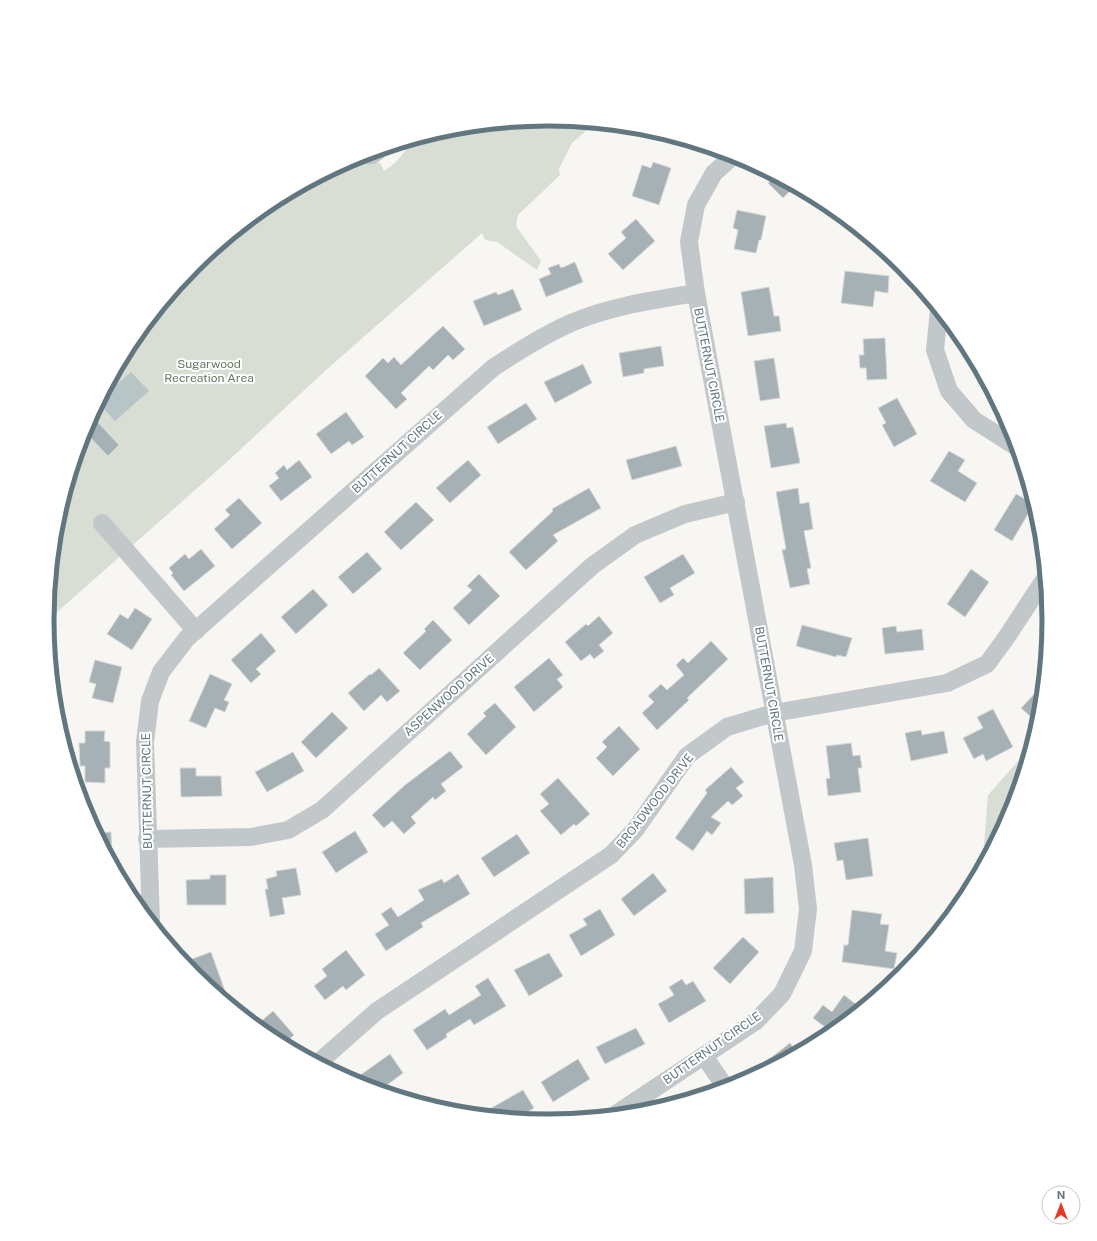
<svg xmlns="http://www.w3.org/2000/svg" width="1097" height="1241" font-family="'Public Sans',sans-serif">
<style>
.green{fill:#d9ded4}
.water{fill:#b7c5c7}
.building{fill:#a6b1b5;stroke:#d8d8d6}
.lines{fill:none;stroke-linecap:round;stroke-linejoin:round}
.minor{stroke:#c2c7c9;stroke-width:18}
.labels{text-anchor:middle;stroke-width:4;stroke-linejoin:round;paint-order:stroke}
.park-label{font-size:12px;fill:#677760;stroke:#fff}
.street-label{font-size:12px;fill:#61767f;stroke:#fff}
.rim{fill:none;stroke:#61767f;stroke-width:5}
</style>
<rect width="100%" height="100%" fill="#f7f6f3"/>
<g class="green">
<path d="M549,119L594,124L572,143L559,169L560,175L518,215L516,226L541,261L537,270L497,242L485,240L482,233L325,371L229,460L47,621L57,522L85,428L132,342L194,266L270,203L347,162L366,165L377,162L380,163L384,171L395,163L412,143L410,141L452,133L451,129Z"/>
<path d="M1033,744L1012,813L982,869L988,795Z"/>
<path d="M82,802L94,812L87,815Z"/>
</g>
<path class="water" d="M131,372L149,391L115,421L99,403L101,398Z"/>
<g class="building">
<path d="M653,162L671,168L659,205L632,196L642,165L651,168Z"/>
<path d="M775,176L795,186L783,198L768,183Z"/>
<path d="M737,210L766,216L761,240H759L756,253L734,249L738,230L733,228Z"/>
<path d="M636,219L655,241L623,270L608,254L626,238L621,232Z"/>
<path d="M575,262L583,282L546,297L539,279L551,274L548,268L559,264L561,268Z"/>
<path d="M845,271L889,276L888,293L875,291L873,307L841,303Z"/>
<path d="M769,287L774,316H779L781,331L748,336L741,292Z"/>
<path d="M513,289L522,310L484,326L473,301L496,292L498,295Z"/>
<path d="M443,326L465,349L453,360L448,355L433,370L429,366L401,393L407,399L396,409L365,376L383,358L388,363L394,357L401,365Z"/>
<path d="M885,338L887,379L867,380L866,368H860L859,355H864L863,339Z"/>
<path d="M661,346L664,366L644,369V373L623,377L619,353Z"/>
<path d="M774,358L780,398L760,401L754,361Z"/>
<path d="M583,364L592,383L555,403L544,382Z"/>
<path d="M897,398L917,434L894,447L882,425L886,423L878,408Z"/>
<path d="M526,403L537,419L498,444L487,427Z"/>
<path d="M346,412L364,437L352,445L349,441L331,454L316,434Z"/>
<path d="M92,416L119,445L108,456L84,431Z"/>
<path d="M786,423L787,428L793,427L800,463L771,468L764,426Z"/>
<path d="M676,446L682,466L632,480L626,460Z"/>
<path d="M949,451L965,460L958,471L977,483L965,502L930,481Z"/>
<path d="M299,460L312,477L281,501L269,486L279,478L275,473L284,465L287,470Z"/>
<path d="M468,460L481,475L450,503L436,488Z"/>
<path d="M589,488L601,508L553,535L558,541L526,570L509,552L553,511L552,509Z"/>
<path d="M798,488L800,504L809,502L813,529L804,531L811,568L807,569L810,584L790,588L782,550L786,549L776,492Z"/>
<path d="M1016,494L1034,504L1012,541L994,530Z"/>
<path d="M239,498L262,523L232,549L214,529L230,515L225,510Z"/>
<path d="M416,502L434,520L401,550L384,532Z"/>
<path d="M201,549L215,566L184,591L171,575L173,573L169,568L185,554L189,559Z"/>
<path d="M367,552L382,569L353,594L338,577Z"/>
<path d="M683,554L695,573L670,588L674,595L660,603L644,577Z"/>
<path d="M971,569L989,582L965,617L947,604Z"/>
<path d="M479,574L500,596L469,625L453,608L472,590L467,586Z"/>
<path d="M313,589L328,605L296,634L281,617Z"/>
<path d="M135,608L152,619L132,650L107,634L120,614L128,619Z"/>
<path d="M599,616L613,633L599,645L604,651L594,659L590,654L581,661L565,642L586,624L588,626Z"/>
<path d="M433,620L452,640L420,670L403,653L426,631L424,629Z"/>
<path d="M802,625L852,638L846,657L837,655L836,657L796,646Z"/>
<path d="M896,626L897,632L922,629L924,650L885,654L882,628Z"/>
<path d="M261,633L276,651L256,669L261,674L251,683L231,660Z"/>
<path d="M711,641L728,659L687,698L689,700L657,730L642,713L654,702L648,696L661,684L667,690L684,675L676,665L683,658L688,663Z"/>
<path d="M549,658L563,675L557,679L563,687L534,712L514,687Z"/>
<path d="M95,660L122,667L113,703L92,698L96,684L89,682Z"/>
<path d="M379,668L400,691L387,702L381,695L364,711L348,693L370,674L371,675Z"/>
<path d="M210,674L232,684L224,700L229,702L225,712L215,708L206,728L189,721Z"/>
<path d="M1044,684L1040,719L1039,724L1021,708Z"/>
<path d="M495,703L516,727L486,755L467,734L486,716L483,713Z"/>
<path d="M993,709L1013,747L986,761L983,754L974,759L963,738L983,728L977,717Z"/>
<path d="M332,712L348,728L316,758L301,742Z"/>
<path d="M619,726L640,749L613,776L596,758L607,747L602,742Z"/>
<path d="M921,730L922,735L944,731L948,753L911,761L905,733Z"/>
<path d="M85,731H105L104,741L110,742V768H105V783L85,782V766H80L79,743H85Z"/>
<path d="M851,743L853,756L860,755L862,768H858L861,792L828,796L826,779L830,778L826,746Z"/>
<path d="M450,751L463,767L441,784L446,791L435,800L433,797L411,817L416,823L404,834L392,821L384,828L372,815L405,785Z"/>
<path d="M293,752L304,771L267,792L255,772Z"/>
<path d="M731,767L744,782L736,788L743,796L732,805L728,801L711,817L721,823L712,835L707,831L693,851L675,838L707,793L705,790Z"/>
<path d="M180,768H196V776H221L222,796L181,797Z"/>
<path d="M558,778L590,814L576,826L574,824L561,835L540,811L549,804L540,794Z"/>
<path d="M355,831L368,852L336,873L322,852Z"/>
<path d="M111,832L112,862L96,833Z"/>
<path d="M517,834L530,853L494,877L481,858Z"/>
<path d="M868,838L873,876L846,880L843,860L837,861L834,843Z"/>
<path d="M296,868L301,895L282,898L285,914L270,917L265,889H268L266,879L277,876L276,871Z"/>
<path d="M653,873L667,891L634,916L621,899Z"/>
<path d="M458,874L470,894L421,923L423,927L386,951L375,934L389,925L381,914L391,907L398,917L424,900L418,890L442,879L444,883Z"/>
<path d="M210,875H226V905H187L186,880L210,879Z"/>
<path d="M773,877L774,913L745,914L744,879Z"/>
<path d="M600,909L615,935L581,956L569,935L587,925L583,919Z"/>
<path d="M852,910L882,914L880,924L889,925L885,951L897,953L894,969L842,962L844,945H848Z"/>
<path d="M743,937L759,952L730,984L713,968Z"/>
<path d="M346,950L365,975L346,990L343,986L325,1000L314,986L327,976L322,969Z"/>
<path d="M211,952L230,1005L199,979L192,959Z"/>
<path d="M549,953L563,976L529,996L514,970Z"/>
<path d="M488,978L506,1006L474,1025L470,1019L446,1034L447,1037L427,1050L413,1030L445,1009L449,1015L481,995L475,986Z"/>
<path d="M682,979L686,985L693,981L706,1001L669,1023L658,1004L674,995L669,987Z"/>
<path d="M844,995L862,1009L833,1033L813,1018L823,1005L832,1012Z"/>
<path d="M273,1011L294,1035L283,1045L262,1031L264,1028L259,1023Z"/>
<path d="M636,1028L645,1044L605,1064L596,1047Z"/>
<path d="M790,1043L797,1053L759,1074L756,1069Z"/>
<path d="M390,1054L403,1073L379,1091L352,1081Z"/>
<path d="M578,1059L590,1079L553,1102L541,1082Z"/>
<path d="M523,1090L534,1108L516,1119L479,1115Z"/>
</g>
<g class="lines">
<g class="minor">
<path d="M359,156L372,155L378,151"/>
<path d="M696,293L689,242L696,205L714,173L734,155"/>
<path d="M939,310L935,350L949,391L974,420L1018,448"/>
<path d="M102,523L196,631"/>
<path d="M147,839L251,837L288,830L322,810L592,566L635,535L685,514L736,502"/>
<path d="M151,922L145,742L150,701L161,672L187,638L494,367C519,351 544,335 571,323C610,306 654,300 696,293L803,865L808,909L803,951L782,994L756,1021L613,1116"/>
<path d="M704,1056L726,1088"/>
<path d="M318,1063L377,1011L611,855L635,830L687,756L727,727L774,713L947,683L987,664L1006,638L1046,577"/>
</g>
</g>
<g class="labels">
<g class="park-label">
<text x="209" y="368">Sugarwood<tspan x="209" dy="14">Recreation Area</tspan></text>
</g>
<g class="street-label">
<text transform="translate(709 365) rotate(79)" y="4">BUTTERNUT CIRCLE</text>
<text transform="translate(397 452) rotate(-42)" y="4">BUTTERNUT CIRCLE</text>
<text transform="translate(769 684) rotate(80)" y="4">BUTTERNUT CIRCLE</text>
<text transform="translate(449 695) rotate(-42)" y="4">ASPENWOOD DRIVE</text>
<text transform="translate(147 791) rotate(-91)" y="4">BUTTERNUT CIRCLE</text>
<text transform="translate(655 801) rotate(-52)" y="4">BROADWOOD DRIVE</text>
<text transform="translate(712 1048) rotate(-35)" y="4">BUTTERNUT CIRCLE</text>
</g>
</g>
<path d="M0 0H1097V1241H0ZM54 620a494 494 0 1 1 988 0a494 494 0 1 1-988 0Z" fill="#fff" fill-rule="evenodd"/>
<path class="rim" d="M54 620a494 494 0 1 1 988 0a494 494 0 1 1-988 0Z"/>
<g transform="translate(1061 1205)"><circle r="19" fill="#ffffff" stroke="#c0c8cc"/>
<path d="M0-3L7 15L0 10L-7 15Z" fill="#e43a26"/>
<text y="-6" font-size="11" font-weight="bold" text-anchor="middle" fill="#61767f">N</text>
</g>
</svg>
